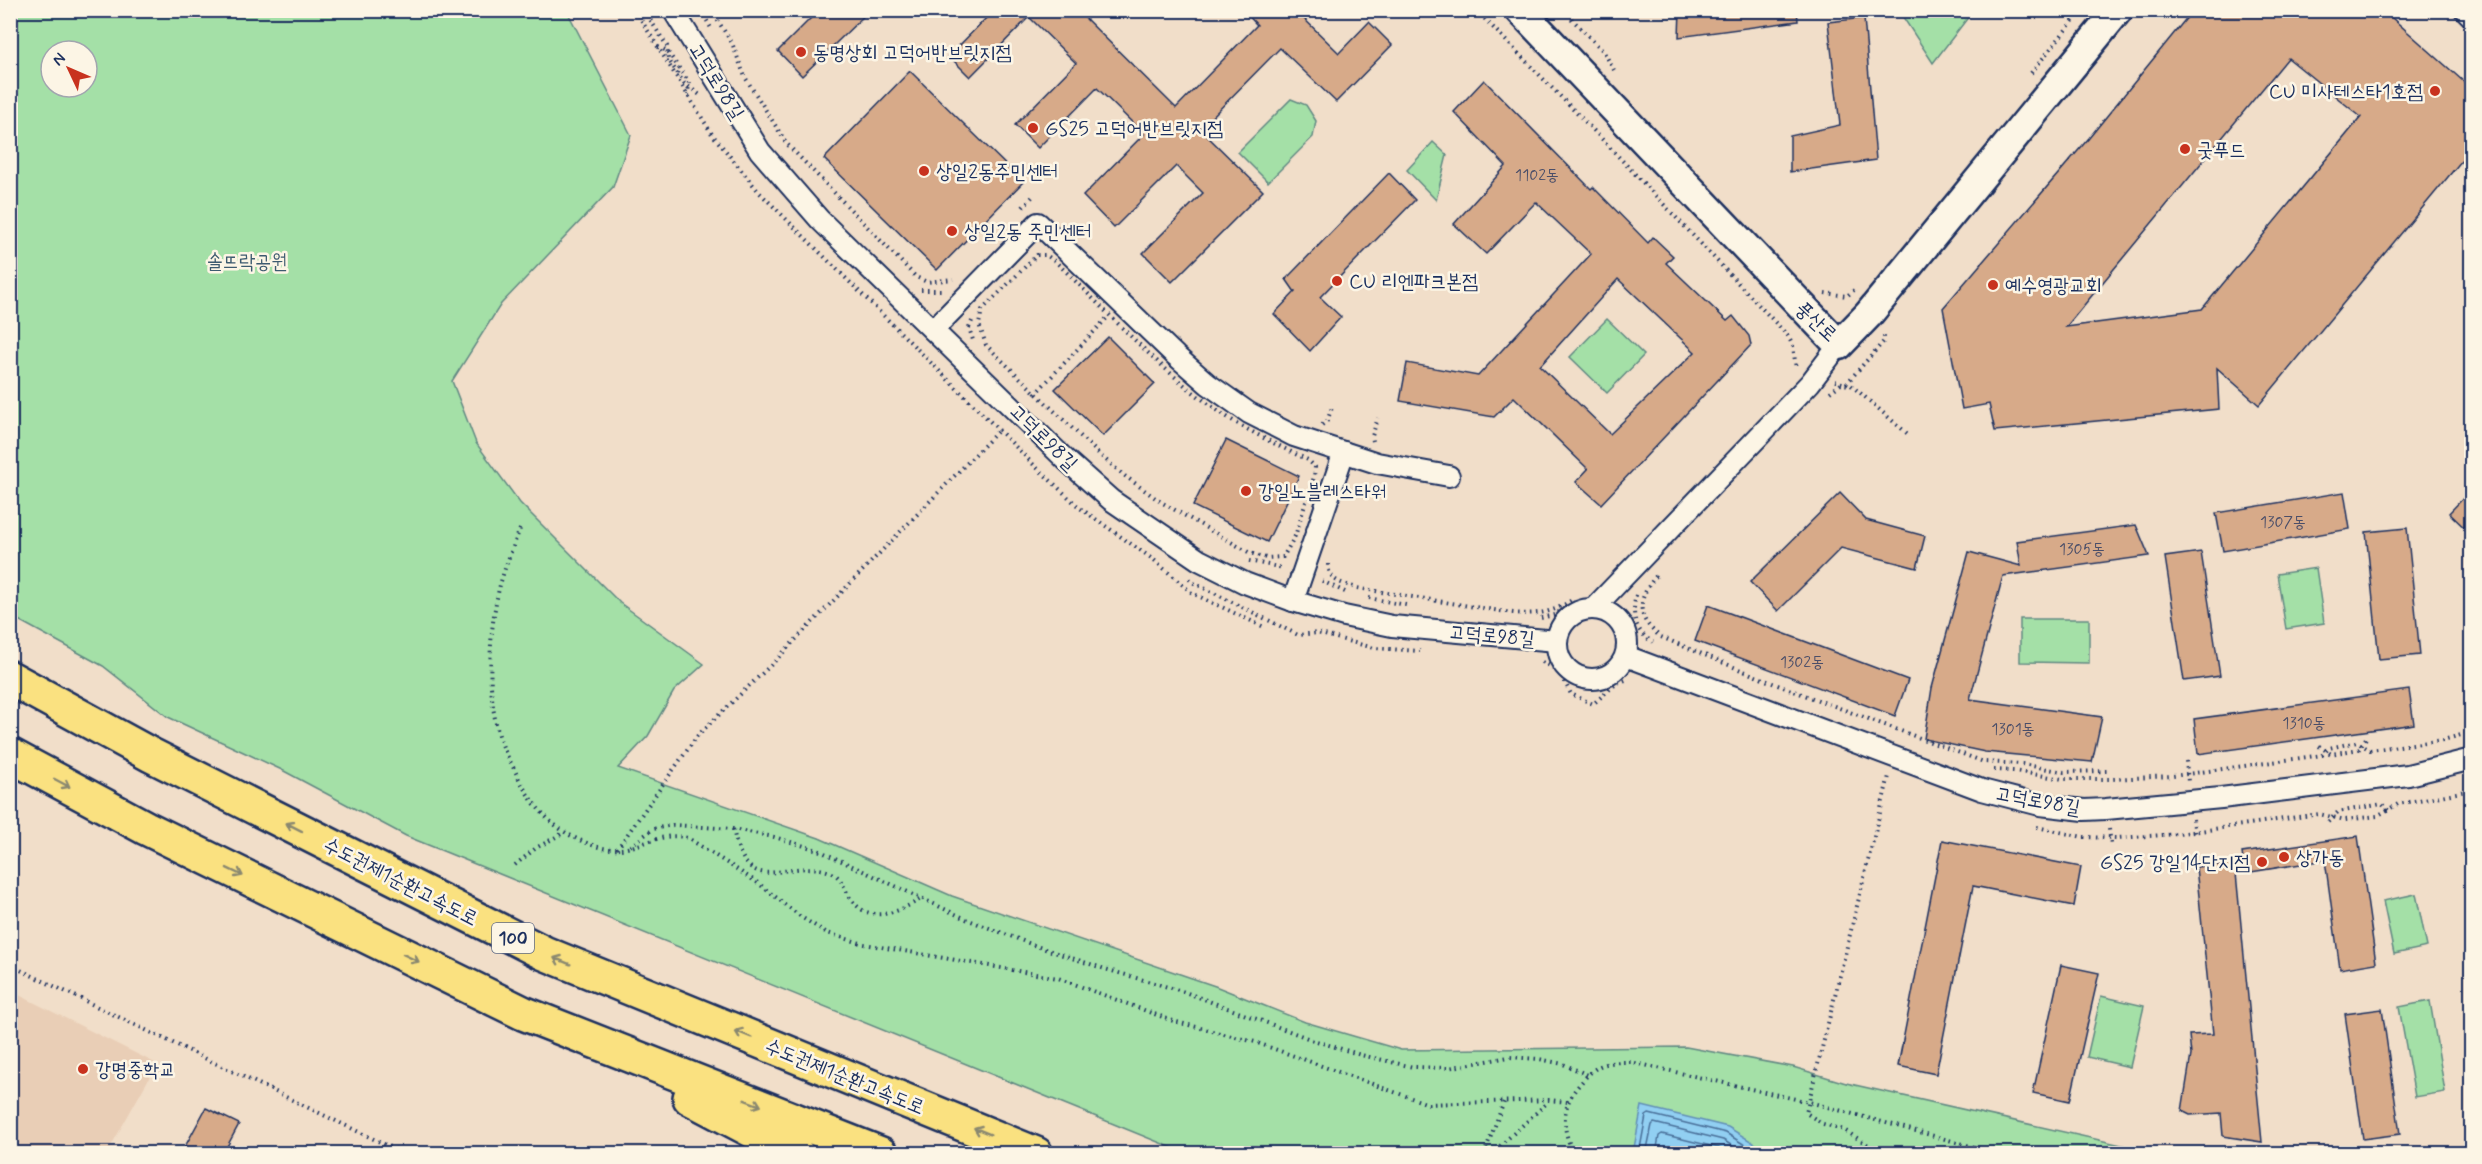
<svg xmlns="http://www.w3.org/2000/svg" width="2482" height="1164" font-family="Mynerve,'Poor Story',sans-serif">
<style>
.built{fill:#e9ceb6}
.green{fill:#a4e0a7;stroke:#608882;stroke-width:1.5;fill-rule:evenodd}
.water{fill:#91cff2;stroke:#628fb7;stroke-width:1.5}
.lines{fill:none;stroke-linecap:round;stroke-linejoin:round}
.shore{stroke:#4a6f99;stroke-width:1.5}
.building{fill:#d7aa89;stroke:#1b2f5e;stroke-width:1.5;fill-rule:evenodd}
.street-casing{stroke:#1b2f5e;stroke-width:24}
.secondary-casing{stroke:#1b2f5e;stroke-width:33}
.highway-casing{stroke:#1b2f5e;stroke-width:38}
.path{stroke:#1b2f5e;stroke-width:4;stroke-dasharray:1.5 4.5;stroke-linecap:butt}
.street{stroke:#fcf5e5;stroke-width:20}
.secondary{stroke:#fcf5e5;stroke-width:28}
.highway{stroke:#fae180;stroke-width:33}
.oneway{stroke:#8a886f}
.poi-dot{fill:#c8321e;stroke:#fcf5e5;stroke-width:2}
.labels{text-anchor:middle;stroke-width:5;stroke-linejoin:round;paint-order:stroke}
.number-label{font-size:16px;fill:#4a4e69}
.shield{fill:#fcf5e5;stroke:#5e6a86;stroke-width:1.5}
.shield-label{font-size:18px;font-weight:bold;fill:#1b2f5e}
.poi-label{font-size:20px;fill:#1b2f5e;stroke:#fcf5e5;text-anchor:start}
.street-label{font-size:20px;fill:#1b2f5e;stroke:#fcf5e5}
.park-label{font-size:20px;fill:#3d5b70;stroke:#fcf5e5}
</style>
<rect width="100%" height="100%" fill="#f1dec9"/>
<filter id="ink" filterUnits="userSpaceOnUse"><feTurbulence type="fractalNoise" baseFrequency=".0167" numOctaves="2"/><feDisplacementMap in="SourceGraphic" scale="12" xChannelSelector="R" yChannelSelector="G"/><feConvolveMatrix kernelMatrix="1 2 1 2 8 2 1 2 1" color-interpolation-filters="sRGB"/></filter>
<g filter="url(#ink)">
<path class="built" d="M11,991L157,1064L107,1153H11Z"/>
<g class="green">
<path d="M10,11H567L631,135L613,187L501,304L452,381L476,443L520,503L620,603L704,664L674,691L648,736L618,768L819,838L952,896L1215,986L1305,1022L1401,1050L1686,1047L1793,1067L1846,1083L2157,1153H1185L406,836L282,770L168,717L103,666L11,616ZM51,51H87V87H51Z"/>
<path d="M1899,11H1973L1933,63Z"/>
<path d="M1291,99L1306,105L1316,121L1313,137L1268,182L1238,152Z"/>
<path d="M1433,142L1447,155L1436,200L1407,170Z"/>
<path d="M1607,319L1644,355L1607,393L1570,357Z"/>
<path d="M2316,568L2324,623L2286,629L2277,574Z"/>
<path d="M2020,619H2089V663L2020,662Z"/>
<path d="M2416,894L2427,947L2394,954L2383,901Z"/>
<path d="M2101,996L2144,1006L2130,1067L2087,1057Z"/>
<path d="M2430,1001L2445,1092L2415,1097L2399,1007Z"/>
</g>
<path class="water" d="M1642,1106L1728,1127L1770,1153H1633Z"/>
<g class="lines">
<g class="shore">
<path d="M1639,1154L1646,1116L1649,1114L1726,1133L1759,1154"/>
<path d="M1646,1154L1652,1125L1654,1123L1723,1140L1745,1154"/>
<path d="M1656,1154L1659,1136L1662,1134L1719,1148L1728,1154"/>
</g>
</g>
<g class="building">
<path d="M819,10H870L802,76L778,51Z"/>
<path d="M994,10H1077L1176,108L1257,25L1243,10H1295L1339,53L1369,22L1392,45L1336,102L1280,48L1200,129L1263,191L1172,282L1143,253L1203,193L1176,166L1114,228L1083,196L1144,134L1097,88L1038,148L1015,125L1076,63L1029,17L970,77L949,56Z"/>
<path d="M1680,10H1797L1798,21L1679,37Z"/>
<path d="M2193,10H2383L2472,89V148L2259,405L2217,368L2219,409L1995,431L1989,404L1962,409L1943,308L2089,138ZM2288,58L2361,117L2202,309L2066,327Z"/>
<path d="M1864,18L1876,160L1790,172V136L1840,125L1828,22Z"/>
<path d="M910,71L1023,182L937,270L824,159Z"/>
<path d="M1484,80L1591,189L1593,187L1648,243L1653,237L1673,256L1666,263L1727,321L1733,316L1749,336L1751,345L1601,504L1576,482L1588,469L1514,397L1494,417L1400,401L1407,363L1478,376L1591,254L1536,202L1486,254L1454,224L1506,166L1454,112ZM1618,279L1695,352L1610,434L1540,366Z"/>
<path d="M1389,173L1415,200L1320,297L1341,317L1310,351L1274,314L1295,292L1286,279Z"/>
<path d="M1108,337L1155,384L1103,436L1055,389Z"/>
<path d="M1226,440L1299,476L1267,542L1193,506Z"/>
<path d="M2472,489V535L2449,513Z"/>
<path d="M2344,492L2350,529L2223,551L2216,513Z"/>
<path d="M1840,493L1866,520L1925,536L1917,568L1841,548L1778,611L1750,582Z"/>
<path d="M2136,525L2149,556L2003,576L1970,699L2102,717L2092,762L1985,752L1924,739L1932,688L1969,552L2021,566L2017,541Z"/>
<path d="M2407,528L2420,655L2379,659L2366,532Z"/>
<path d="M2201,552L2220,676L2184,681L2165,557Z"/>
<path d="M1708,605L1908,680L1895,716L1695,641Z"/>
<path d="M2409,690L2414,724L2198,754L2194,719Z"/>
<path d="M2358,836L2376,963L2340,969L2325,860L2245,873L2242,853Z"/>
<path d="M1942,840L2081,867L2074,906L1973,886L1936,1074L1898,1066Z"/>
<path d="M2235,863L2262,1142L2223,1136L2221,1113L2190,1115L2182,1111L2191,1055L2189,1035L2213,1034L2196,867Z"/>
<path d="M2061,965L2099,973L2070,1101L2033,1093Z"/>
<path d="M2382,1009L2400,1134L2363,1139L2345,1014Z"/>
<path d="M206,1108L239,1124L223,1154H181Z"/>
</g>
<g class="lines">
<defs>
<g id="street">
<path d="M673,10L760,151L820,220L1066,460L1111,500L1199,560L1245,583L1293,601L1344,616L1392,626L1557,641"/>
<path d="M2465,10L2472,17"/>
<path d="M933,330L1038,223L1176,356L1208,384L1249,413L1294,436L1377,463L1449,476"/>
<path d="M1293,601L1344,452"/>
<circle cx="1592" cy="644" r="35"/>
<path d="M1593,609L1810,383L1839,345"/>
<path d="M1626,656L1982,790L2040,805L2084,810L2106,809L2221,798L2408,775L2472,759"/>
</g>
<path id="secondary" d="M1520,10L1839,345L1868,315L2118,10"/>
<g id="highway">
<path d="M10,678L151,755L544,953L1036,1154"/>
<path d="M10,755L146,828L523,1013L881,1154"/>
<path d="M690,1098L797,1154"/>
</g>
</defs>
<use href="#street" class="street-casing"/>
<use href="#secondary" class="secondary-casing"/>
<use href="#highway" class="highway-casing"/>
<g class="path">
<path d="M635,10L712,134L759,192L1034,465L1080,508L1154,560L1192,593L1264,627"/>
<path d="M644,10L667,46L668,59L684,83L700,95"/>
<path d="M701,10L712,30"/>
<path d="M711,10L732,43L745,77L787,144L916,277L927,282L953,279"/>
<path d="M1476,10L1600,137L1788,336L1793,346L1796,369"/>
<path d="M1563,10L1604,52L1614,70"/>
<path d="M658,47L667,51L689,82L688,95"/>
<path d="M2031,73L2082,10"/>
<path d="M1023,207L1035,194"/>
<path d="M1037,255H1046L1056,262C1114,318 1169,381 1238,424C1261,437 1285,449 1308,460L1315,467L1314,477L1295,536L1283,557L1266,558L1250,553L1161,502L1125,476L1101,456L986,345L979,324L982,310Z"/>
<path d="M921,290H943"/>
<path d="M1825,293L1847,296L1854,290"/>
<path d="M972,321L969,328L973,340"/>
<path d="M1835,381L1846,384L1884,341V333"/>
<path d="M1830,392L1841,384L1851,385L1909,435"/>
<path d="M1035,394L1107,318"/>
<path d="M1322,425L1327,421L1333,405"/>
<path d="M1373,441L1372,436L1378,418"/>
<path d="M520,529C513,547 505,566 500,585C488,631 486,697 501,742C505,753 512,764 517,775C532,806 554,831 587,843C599,848 613,851 627,848C649,843 665,832 688,838L758,883L801,917L827,933L864,944L1058,978L1173,1021L1255,1042L1428,1104L1549,1100L1567,1102"/>
<path d="M1249,561L1283,568"/>
<path d="M1328,564C1329,582 1342,583 1357,588L1513,613C1536,615 1554,613 1573,599"/>
<path d="M1656,576C1637,599 1635,618 1661,637L1775,684L1984,762L2022,764L2064,772L2109,771"/>
<path d="M1189,579L1194,583L1298,635L1317,633L1374,648L1420,651"/>
<path d="M1322,581L1347,593"/>
<path d="M1636,595C1631,615 1635,632 1653,642"/>
<path d="M1369,598L1406,605"/>
<path d="M1541,618L1554,615L1575,602"/>
<path d="M1542,662L1552,667L1561,675L1571,694L1593,704L1617,683L1628,679"/>
<path d="M2319,746L2331,754L2359,749L2366,738"/>
<path d="M2186,761L2188,782"/>
<path d="M1994,770L2014,771L2063,779H2112L2173,776L2322,755L2329,748L2357,742L2370,750L2443,740L2472,732"/>
<path d="M2193,819L2195,836"/>
<path d="M2328,822L2338,812L2382,804L2391,813"/>
<path d="M2037,827L2083,837L2117,838L2179,834L2319,814L2345,820L2377,816L2398,804L2472,790"/>
<path d="M733,829C749,905 785,855 830,872C841,876 843,886 849,896C868,926 896,913 921,899"/>
<path d="M2109,829L2111,845"/>
<path d="M630,846L653,829L673,825L733,829L774,837L818,850L966,919L1036,946L1105,969L1182,991L1313,1040L1361,1055L1413,1067L1448,1068L1509,1057L1539,1059L1563,1064L1588,1075"/>
<path d="M617,849L698,735L774,662L999,430"/>
<path d="M515,865L536,848L565,832"/>
<path d="M10,965L405,1154"/>
<path d="M1484,1154L1504,1102"/>
<path d="M1491,1154L1548,1102"/>
<path d="M1574,1154C1561,1129 1561,1105 1580,1084C1585,1078 1591,1071 1598,1067C1608,1062 1620,1062 1631,1062L1809,1102L2000,1154"/>
<path d="M1883,1154L1844,1130L1823,1124L1806,1113L1889,776"/>
</g>
<use href="#street" class="street"/>
<use href="#secondary" class="secondary"/>
<use href="#highway" class="highway"/>
</g>
<defs><path id="oneway-shaft" d="M-6 0H5M1.5-3L5.5 0L1.5 3" fill="none" stroke-width="1.6" stroke-linecap="round" stroke-linejoin="round" transform="scale(1.5)"/></defs>
<g class="oneway">
<use href="#oneway-shaft" transform="translate(62 783) rotate(28)"/>
<use href="#oneway-shaft" transform="translate(294 827) rotate(-153)"/>
<use href="#oneway-shaft" transform="translate(235 872) rotate(26)"/>
<use href="#oneway-shaft" transform="translate(411 958) rotate(26)"/>
<use href="#oneway-shaft" transform="translate(562 961) rotate(-158)"/>
<use href="#oneway-shaft" transform="translate(743 1034) rotate(-158)"/>
<use href="#oneway-shaft" transform="translate(753 1103) rotate(21)"/>
<use href="#oneway-shaft" transform="translate(982 1131) rotate(-158)"/>
</g>
</g>
<g class="poi-dot">
<circle cx="801" cy="52" r="6"/>
<circle cx="2435" cy="91" r="6"/>
<circle cx="1033" cy="128" r="6"/>
<circle cx="2185" cy="149" r="6"/>
<circle cx="924" cy="171" r="6"/>
<circle cx="952" cy="231" r="6"/>
<circle cx="1337" cy="281" r="6"/>
<circle cx="1993" cy="285" r="6"/>
<circle cx="1246" cy="491" r="6"/>
<circle cx="2284" cy="857" r="6"/>
<circle cx="2262" cy="862" r="6"/>
<circle cx="83" cy="1069" r="6"/>
</g>
<g class="labels">
<g class="number-label">
<text x="1537" y="180">1102동</text>
<text x="2283" y="527">1307동</text>
<text x="2082" y="554">1305동</text>
<text x="1802" y="667">1302동</text>
<text x="2304" y="728">1310동</text>
<text x="2013" y="734">1301동</text>
</g>
<rect class="shield" x="492" y="923" width="42" height="30" rx="4.5"/>
<g class="shield-label">
<text x="513" y="944">100</text>
</g>
<g class="poi-label">
<text x="813" y="59">동명상회 고덕어반브릿지점</text>
<text x="2423" y="98" text-anchor="end">CU 미사테스타1호점</text>
<text x="1045" y="135">GS25 고덕어반브릿지점</text>
<text x="2197" y="156">굿푸드</text>
<text x="936" y="178">상일2동주민센터</text>
<text x="964" y="238">상일2동 주민센터</text>
<text x="1349" y="288">CU 리엔파크본점</text>
<text x="2005" y="292">예수영광교회</text>
<text x="1258" y="498">강일노블레스타워</text>
<text x="2296" y="864">상가동</text>
<text x="2250" y="869" text-anchor="end">GS25 강일14단지점</text>
<text x="95" y="1076">강명중학교</text>
</g>
<g class="street-label">
<text transform="translate(717 81) rotate(58)" y="7">고덕로98길</text>
<text transform="translate(1817 321) rotate(43)" y="7">풍산로</text>
<text transform="translate(1044 437) rotate(44)" y="7">고덕로98길</text>
<text transform="translate(1492 635) rotate(5)" y="7">고덕로98길</text>
<text transform="translate(2038 800) rotate(10)" y="7">고덕로98길</text>
<text transform="translate(401 881) rotate(27)" y="7">수도권제1순환고속도로</text>
<text transform="translate(845 1076) rotate(22)" y="7">수도권제1순환고속도로</text>
</g>
<g class="park-label">
<text x="247" y="268">솔뜨락공원</text>
</g>
</g>
<rect width="2482" height="1164" fill="none" stroke="#fcf5e5" stroke-width="36"/>
<rect x="18" y="18" width="2446" height="1128" fill="none" stroke="#1b2f5e" stroke-width="2" filter="url(#ink)"/>
<g transform="translate(69 69) rotate(314)"><circle r="28" fill="#fcf5e5" stroke="#a2a6af" stroke-width="1.5"/>
<path d="M0-4.5L10 22L0 15L-10 22Z" fill="#c8321e"/>
<text y="-9" font-size="16" font-weight="bold" text-anchor="middle" fill="#1b2f5e">N</text>
</g>
</svg>
